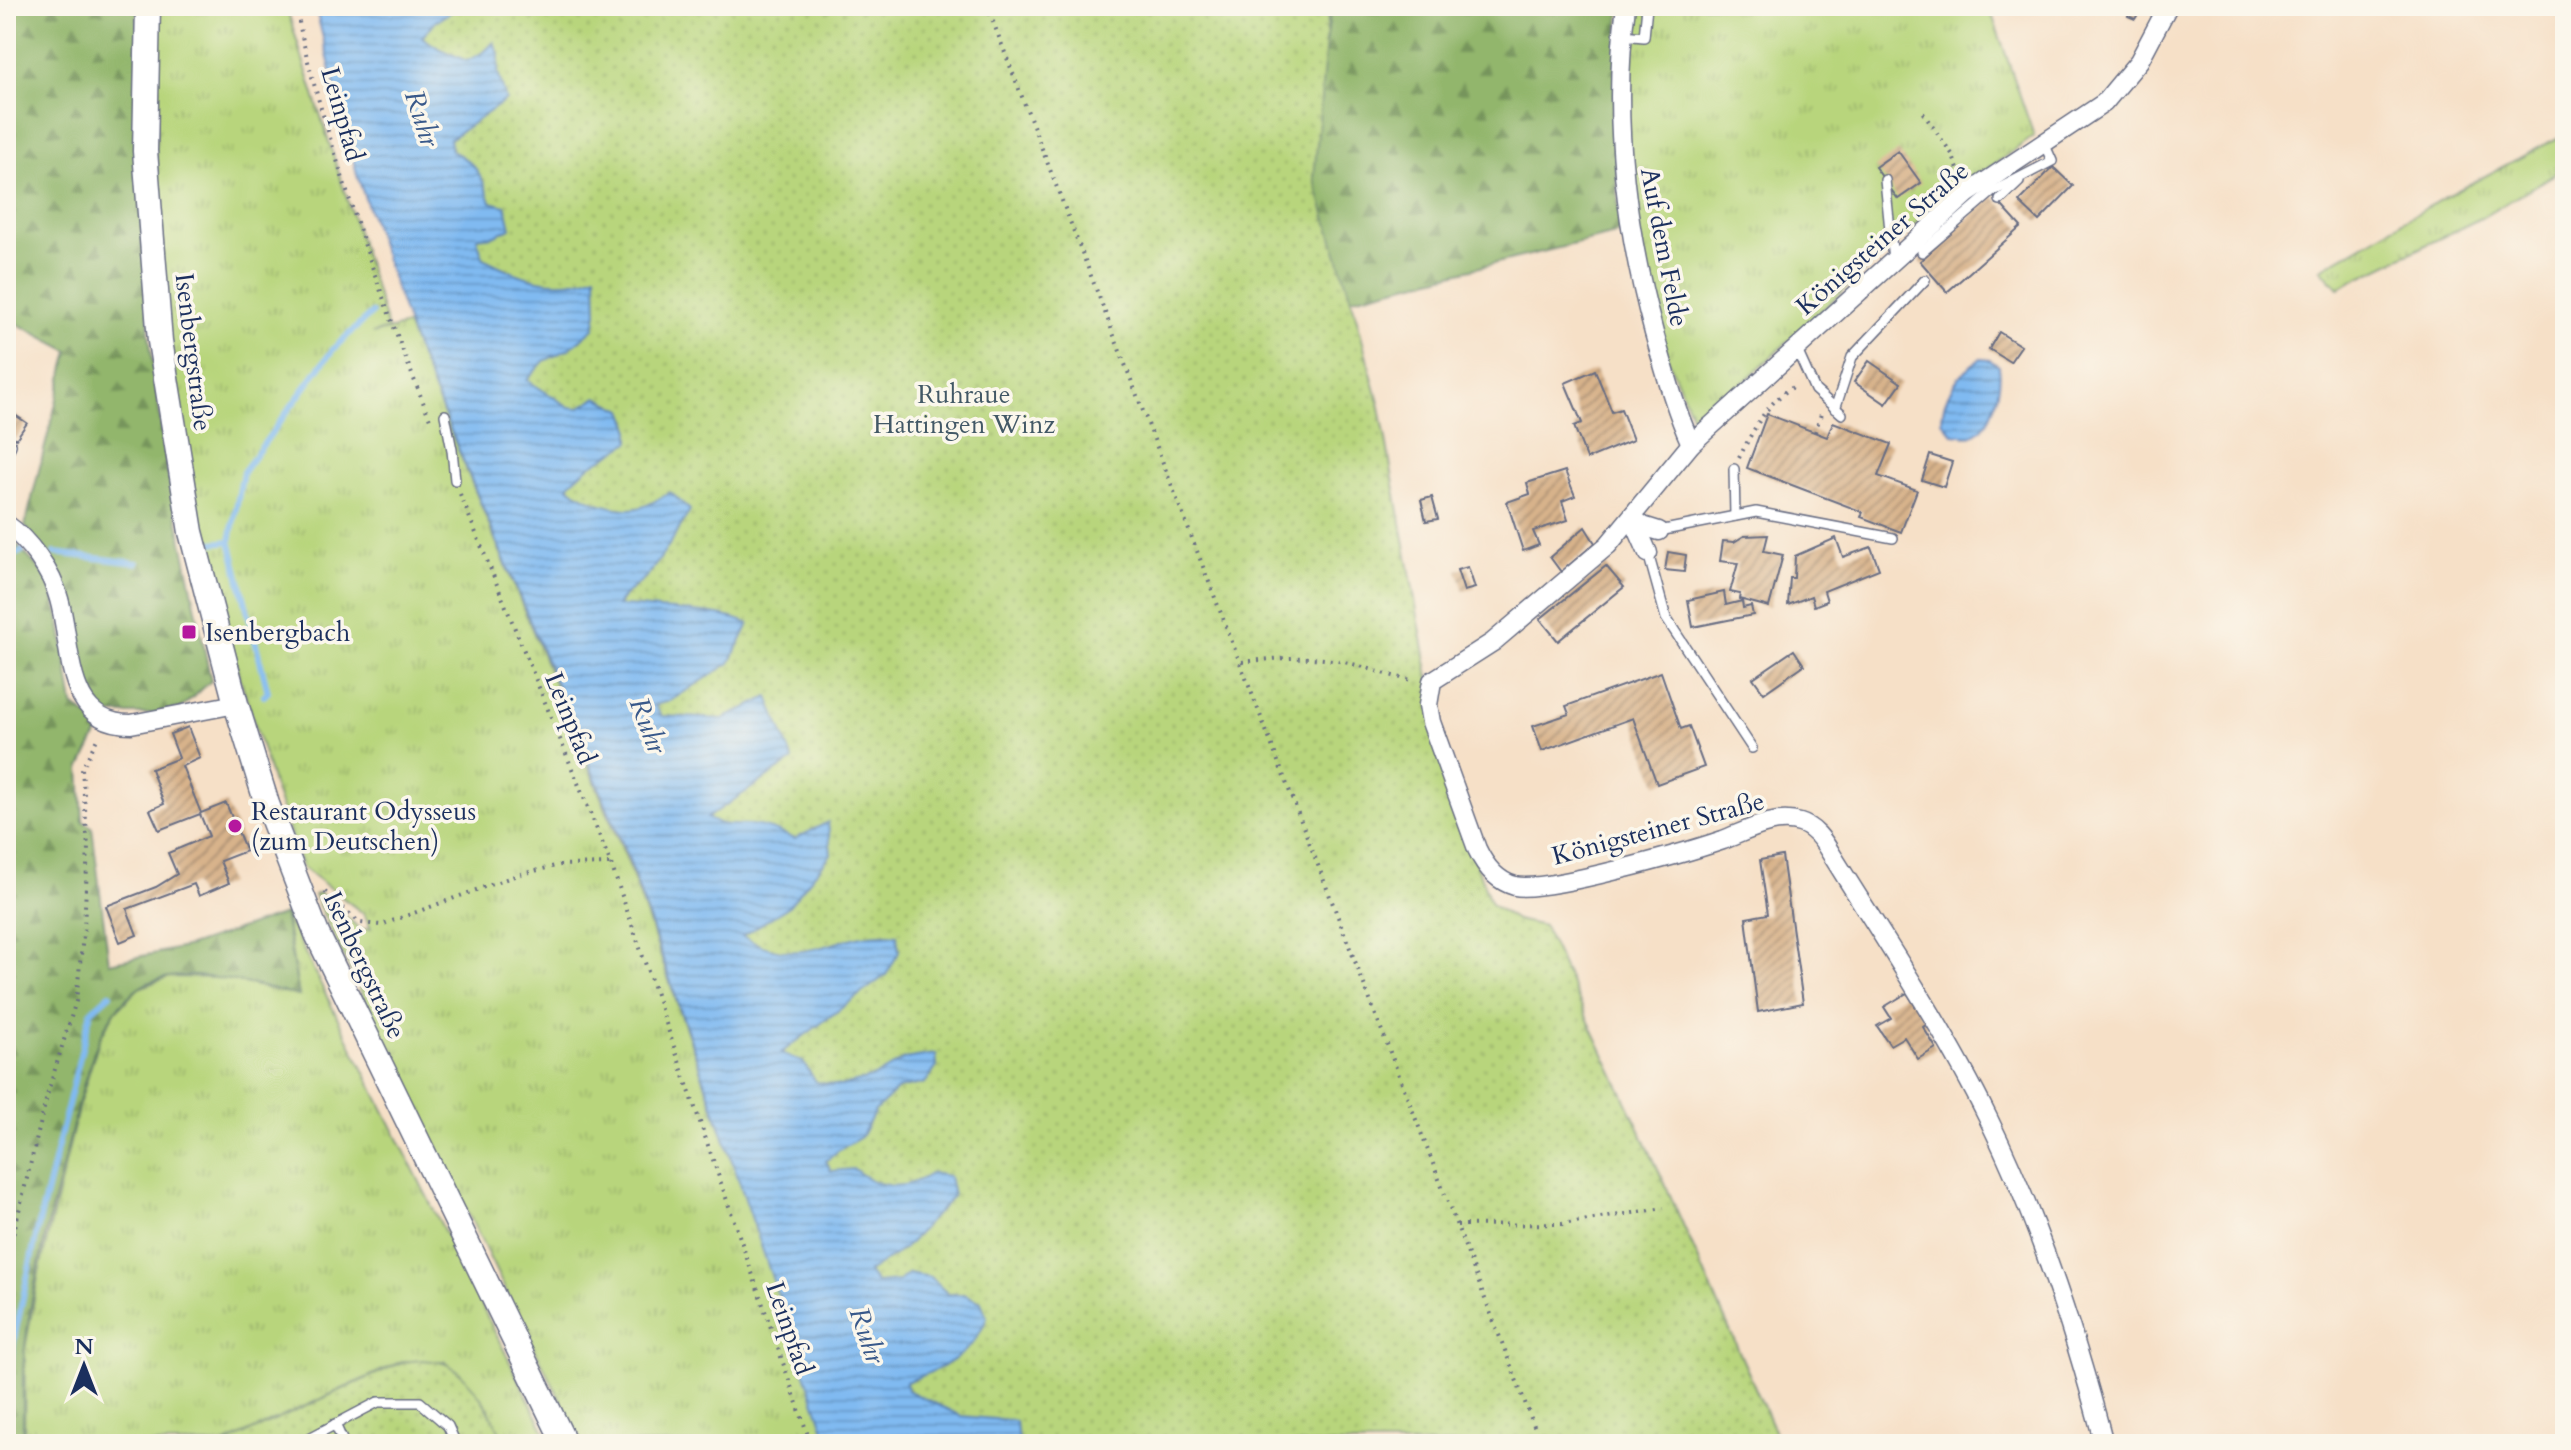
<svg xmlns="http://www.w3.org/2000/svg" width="2571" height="1450" font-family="Cardo,serif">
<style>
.grass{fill:url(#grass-tufts);stroke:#6a826d;stroke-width:2}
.forest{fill:url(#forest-firs);stroke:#567265;stroke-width:2}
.park{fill:url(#park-dots);stroke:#6a826d;stroke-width:2}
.water{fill:url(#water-rules);stroke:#4e74a8;stroke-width:2}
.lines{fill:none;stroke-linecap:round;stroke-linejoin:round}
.stream{stroke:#80baf1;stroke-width:6}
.building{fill:url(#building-hatch)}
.service-casing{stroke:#686d83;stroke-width:12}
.minor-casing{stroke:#686d83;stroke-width:21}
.secondary-casing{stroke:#686d83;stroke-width:27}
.path{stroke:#686d83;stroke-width:4;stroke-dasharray:2 6;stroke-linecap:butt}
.service{stroke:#fff;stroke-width:9}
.minor{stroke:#fff;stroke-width:18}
.secondary{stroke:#fff;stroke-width:24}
.poi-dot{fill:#b5179e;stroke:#fbf7ec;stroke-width:3}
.labels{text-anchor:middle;stroke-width:7;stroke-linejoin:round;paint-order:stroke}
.street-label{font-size:26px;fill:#1b2f5e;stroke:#fbf7ec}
.park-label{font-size:26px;fill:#425866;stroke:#fbf7ec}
.poi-label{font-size:26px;fill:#1b2f5e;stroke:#fbf7ec;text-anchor:start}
.water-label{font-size:28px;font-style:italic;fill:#39598a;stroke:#fbf7ec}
</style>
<defs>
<pattern id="grass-tufts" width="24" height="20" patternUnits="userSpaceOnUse" patternTransform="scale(2)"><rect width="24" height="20" fill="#b8d57c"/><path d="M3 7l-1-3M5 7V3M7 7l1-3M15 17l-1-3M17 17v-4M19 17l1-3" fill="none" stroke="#9eb76e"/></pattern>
<pattern id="forest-firs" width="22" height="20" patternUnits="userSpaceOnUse" patternTransform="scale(2)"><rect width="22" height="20" fill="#92b66c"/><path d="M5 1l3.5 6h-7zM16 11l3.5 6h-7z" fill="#76945c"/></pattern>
<pattern id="park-dots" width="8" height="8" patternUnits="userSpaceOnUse" patternTransform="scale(2)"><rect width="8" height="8" fill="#b8d57c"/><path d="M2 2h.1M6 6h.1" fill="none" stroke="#9eb76e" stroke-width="1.8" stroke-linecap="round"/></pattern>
<pattern id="water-rules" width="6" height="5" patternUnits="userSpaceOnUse" patternTransform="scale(2)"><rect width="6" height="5" fill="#80baf1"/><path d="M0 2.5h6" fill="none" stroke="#6898c6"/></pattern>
<pattern id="building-hatch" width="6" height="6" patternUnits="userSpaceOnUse" patternTransform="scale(2)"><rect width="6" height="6" fill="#d8b38b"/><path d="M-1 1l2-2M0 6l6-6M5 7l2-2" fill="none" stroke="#ae9275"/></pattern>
</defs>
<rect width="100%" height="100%" fill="#fbf7ec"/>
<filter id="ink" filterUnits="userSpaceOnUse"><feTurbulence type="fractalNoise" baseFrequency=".0125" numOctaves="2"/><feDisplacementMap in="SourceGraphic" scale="16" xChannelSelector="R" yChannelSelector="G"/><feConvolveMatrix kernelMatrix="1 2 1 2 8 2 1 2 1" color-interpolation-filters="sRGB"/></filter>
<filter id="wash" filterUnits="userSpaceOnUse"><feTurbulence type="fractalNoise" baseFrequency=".006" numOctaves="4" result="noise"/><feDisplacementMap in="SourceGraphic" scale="32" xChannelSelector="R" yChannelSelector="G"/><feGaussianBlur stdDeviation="1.8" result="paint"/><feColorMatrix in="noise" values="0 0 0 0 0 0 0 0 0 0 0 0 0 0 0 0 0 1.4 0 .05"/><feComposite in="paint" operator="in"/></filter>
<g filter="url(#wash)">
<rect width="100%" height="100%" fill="#f6e0c7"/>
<g class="grass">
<path d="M158,6H286L388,329L372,334L407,325L628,863L831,1444H583L514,1308L314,895L319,893L360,929H371L364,914L302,867L276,793L224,626L203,533L164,338L156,150Z"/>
<path d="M1632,6H1989L2034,136L1934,207L1696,426L1666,355L1629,203L1626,116Z"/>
<path d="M2565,134V168L2481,218L2338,288L2321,269L2447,196Z"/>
<path d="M285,913L522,1386L551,1444H505L487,1406L461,1374L444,1361H402L224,1444H24L25,1349L38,1277L79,1105L99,1040L114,1013L139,988L169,977L224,978L299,996Z"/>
</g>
<g class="forest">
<path d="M6,6H137L149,334L167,470L211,681L181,708L151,714H106L86,697L56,577L44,550L25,526L69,351L6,318Z"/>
<path d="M1331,6H1620L1614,127L1620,233L1349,299L1309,170Z"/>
<path d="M6,533L47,577L59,616L73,705L101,727L80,769L83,821L92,827L109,963L190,946L284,914L299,996C255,986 180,961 139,988C121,1000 107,1021 99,1040C85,1073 77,1110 68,1145C51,1211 33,1279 25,1347C21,1378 24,1412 23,1444H6Z"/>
</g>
<g class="park">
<path d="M409,6H1329L1314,178L1355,312L1380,407L1429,677L1470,847L1491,904L1516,920L1544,926L1666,1186L1780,1444H932L885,1341L844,1216L652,705L536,439L447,170Z"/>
<path d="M422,1360C431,1361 441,1361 448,1365C476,1381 492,1416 506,1444H224L402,1362Z"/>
</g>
<g class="water">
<path d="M315,6H461L436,21L422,37L440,49L467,61L485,51L494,42L499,54L498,72L506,100L450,139L452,151C477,163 482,176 491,202L506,206L511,228L493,236L477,238L483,258C520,277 555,292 596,275L597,313L594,328L569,349L544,361L527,380L569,407L579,408L597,397L623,410L630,428V442L587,468L568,485C579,498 610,509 628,509C644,509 657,500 670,492L690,510C679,530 666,551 652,570C642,584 625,590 617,606C637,606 655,609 674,610C702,613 723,613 749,624L730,663L670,701L655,705L661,716L723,719L768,697L793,760L707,818C723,828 733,824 751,825C767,826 781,832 795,839L828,822L831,854L788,907L742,936C808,975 836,927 897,935L899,952L886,975L781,1053L803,1062L816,1082L841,1086L874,1077L904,1059L936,1054L937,1067L925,1083L898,1089L875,1111L861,1137L839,1150L826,1161L831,1171L854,1169C880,1190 904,1191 932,1173L949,1176L953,1196L905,1248L868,1272L876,1283L899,1281L909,1273L930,1277L948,1294H964L981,1302L987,1317C974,1355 942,1369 906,1382L907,1390L961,1416L1016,1421L1018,1444H829L628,857L414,342L357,175Z"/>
<path d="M1981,359L1990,360L1999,366C2002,385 1993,428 1972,435C1967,437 1958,434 1953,434L1942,421C1942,397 1959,371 1981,359Z"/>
</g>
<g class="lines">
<g class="stream">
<path d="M213,543L230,541"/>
<path d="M54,553L137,563"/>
<path d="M6,560L22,551"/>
<path d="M264,696L268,692L230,541L243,472L334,348L372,313"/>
<path d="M6,1429L11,1359L15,1334L39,1223L91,1011L110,994"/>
</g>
</g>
<g id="blocks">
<g class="building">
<path d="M2120,6H2143L2135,19L2128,16L2130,11Z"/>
<path d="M1898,151L1921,183L1898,199L1875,167Z"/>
<path d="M2053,167L2073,186L2039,221L2019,202Z"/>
<path d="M1993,196L2021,227L1947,292L1920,261Z"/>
<path d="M1999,332L2021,346L2010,362L1989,349Z"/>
<path d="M1869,361L1901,383L1886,404L1854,382Z"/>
<path d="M1595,370L1612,412L1621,409L1633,440L1587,459L1574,426L1582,423L1565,383Z"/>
<path d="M9,411L27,423L16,439L6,433V416Z"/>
<path d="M1767,414L1827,437L1833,422L1891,444L1878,476L1917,490L1901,532L1861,517L1863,512L1747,468Z"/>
<path d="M1930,455L1952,462L1944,487L1922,480Z"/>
<path d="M1565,471L1575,496L1562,501L1568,520L1533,531L1539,545L1523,551L1507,502L1530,494L1527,483Z"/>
<path d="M1432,497L1438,519L1426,521L1421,500Z"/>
<path d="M1585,527L1595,543L1561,572L1550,557Z"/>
<path d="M1768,535L1764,551L1783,555L1769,607L1739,599L1740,594L1730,592L1738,563L1720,561L1723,541L1734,542L1744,536Z"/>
<path d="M1836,538L1843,557L1871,547L1879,569L1824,591L1827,601L1814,606L1811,596L1788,605L1790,578H1794L1795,556Z"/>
<path d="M1668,552L1686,555L1684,572L1665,570Z"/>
<path d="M1606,566L1624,587L1558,641L1540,619Z"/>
<path d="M1468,567L1475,588L1464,591L1457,570Z"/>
<path d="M1724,592L1726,605L1742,601L1743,608L1751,606L1753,615L1693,627L1688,600Z"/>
<path d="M1794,650L1804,665L1764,693L1753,678Z"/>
<path d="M1661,672L1681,729L1689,726L1704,767L1657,784L1633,718L1542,751L1533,726L1569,714L1566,706Z"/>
<path d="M188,727L200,758L182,766L201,813L226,803L246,851L220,861L229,883L199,896L194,884L127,909L137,935L120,942L106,906L156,887L177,874L168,853L209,836L200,814L159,830L150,810L164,804L151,769L179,758L170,734Z"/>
<path d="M1782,856L1803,1003L1758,1012L1746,918L1768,914L1760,860Z"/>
<path d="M1907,993L1927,1024L1923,1027L1936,1048L1918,1059L1904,1037L1890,1045L1877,1026L1891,1018L1884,1007Z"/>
</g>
</g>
</g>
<g filter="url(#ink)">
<use href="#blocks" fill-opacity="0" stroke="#686d83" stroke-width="2"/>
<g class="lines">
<defs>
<g id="service">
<path d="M1622,35L1644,37L1647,6"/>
<path d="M1885,180L1893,260"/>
<path d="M2000,200L2019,182"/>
<path d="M1922,252L1992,192L2052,161L2044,143"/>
<path d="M1796,348L1815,390L1842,414"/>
<path d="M1835,409L1852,357L1925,280"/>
<path d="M445,415L452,450L455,480"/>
<path d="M6,441L11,445L6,455"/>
<path d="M1734,469L1735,516"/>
<path d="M1659,531L1756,512L1893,538"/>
<path d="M1648,553L1666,618L1752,748"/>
<path d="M335,1424L344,1444"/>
<path d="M298,1444L378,1402H420L448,1426L456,1444"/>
</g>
<g id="minor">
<path d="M1626,6C1611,117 1625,226 1654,333C1665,371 1675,409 1691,444"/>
<path d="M6,524C29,540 52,572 59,599C73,647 63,724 131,724L236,704"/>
<path d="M1648,553L1632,517L1643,526L1659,531"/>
<path d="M2104,1444C2075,1332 2039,1222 1988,1118C1943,1026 1884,939 1830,852C1823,840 1814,827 1800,823C1774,815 1747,831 1723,840C1688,852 1545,893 1515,886C1496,881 1485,866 1477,849L1431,722L1428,705L1432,681L1493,642L1608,545L1691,444L1967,194L2104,103L2139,61L2168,6"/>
</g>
<path id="secondary" d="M148,6L145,151L160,341L191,532L236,704L267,804L317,934L565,1444"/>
</defs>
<use href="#service" class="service-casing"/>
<use href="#minor" class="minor-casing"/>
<use href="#secondary" class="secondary-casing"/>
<g class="path">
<path d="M296,6C305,58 321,109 337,160C364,247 395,334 430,419"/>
<path d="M987,6L1541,1444"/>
<path d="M1923,113L1952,154L1961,177"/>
<path d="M1815,432L1821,414"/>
<path d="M1739,458C1754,429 1767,400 1797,385"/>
<path d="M460,494L611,864L811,1444"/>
<path d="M1242,662C1277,658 1309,655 1344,662C1367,667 1388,676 1412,680"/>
<path d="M325,892L360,923L381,925L517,875L560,865L610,864"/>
<path d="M1457,1225L1562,1224L1664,1208"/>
<path d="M6,1273L7,1260L48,1092L76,1001L84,927L88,847L82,769L98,737"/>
</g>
<use href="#service" class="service"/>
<use href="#minor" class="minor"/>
<use href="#secondary" class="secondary"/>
</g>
</g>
<g class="poi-dot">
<rect x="181" y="624" width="16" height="16" rx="4"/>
<circle cx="235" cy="826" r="8"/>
</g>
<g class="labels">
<g class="street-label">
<text transform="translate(343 114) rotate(74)" y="9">Leinpfad</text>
<text transform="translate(1882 238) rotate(-41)" y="9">Königsteiner Straße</text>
<text transform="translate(1665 247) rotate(79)" y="9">Auf dem Felde</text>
<text transform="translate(194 352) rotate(83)" y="9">Isenbergstraße</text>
<text transform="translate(571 718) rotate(68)" y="9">Leinpfad</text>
<text transform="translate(1658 828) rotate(-15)" y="9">Königsteiner Straße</text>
<text transform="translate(365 965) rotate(65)" y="9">Isenbergstraße</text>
<text transform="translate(790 1328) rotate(71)" y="9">Leinpfad</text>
</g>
<g class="park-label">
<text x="964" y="403">Ruhraue<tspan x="964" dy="30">Hattingen Winz</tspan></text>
</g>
<g class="poi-label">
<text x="205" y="641">Isenbergbach</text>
<text x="251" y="820">Restaurant Odysseus<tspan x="251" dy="30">(zum Deutschen)</tspan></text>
</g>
<g class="water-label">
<text transform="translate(423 118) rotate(72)" y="10">Ruhr</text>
<text transform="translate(649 725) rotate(69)" y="10">Ruhr</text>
<text transform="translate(868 1335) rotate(71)" y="10">Ruhr</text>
</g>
</g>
<rect width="2571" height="1450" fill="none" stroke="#fbf7ec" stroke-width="32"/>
<g transform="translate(84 1366)" stroke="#fbf7ec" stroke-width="6" paint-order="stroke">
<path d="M0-6L14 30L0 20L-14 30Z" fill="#1b2f5e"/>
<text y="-12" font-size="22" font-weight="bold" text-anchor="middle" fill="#1b2f5e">N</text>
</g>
</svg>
